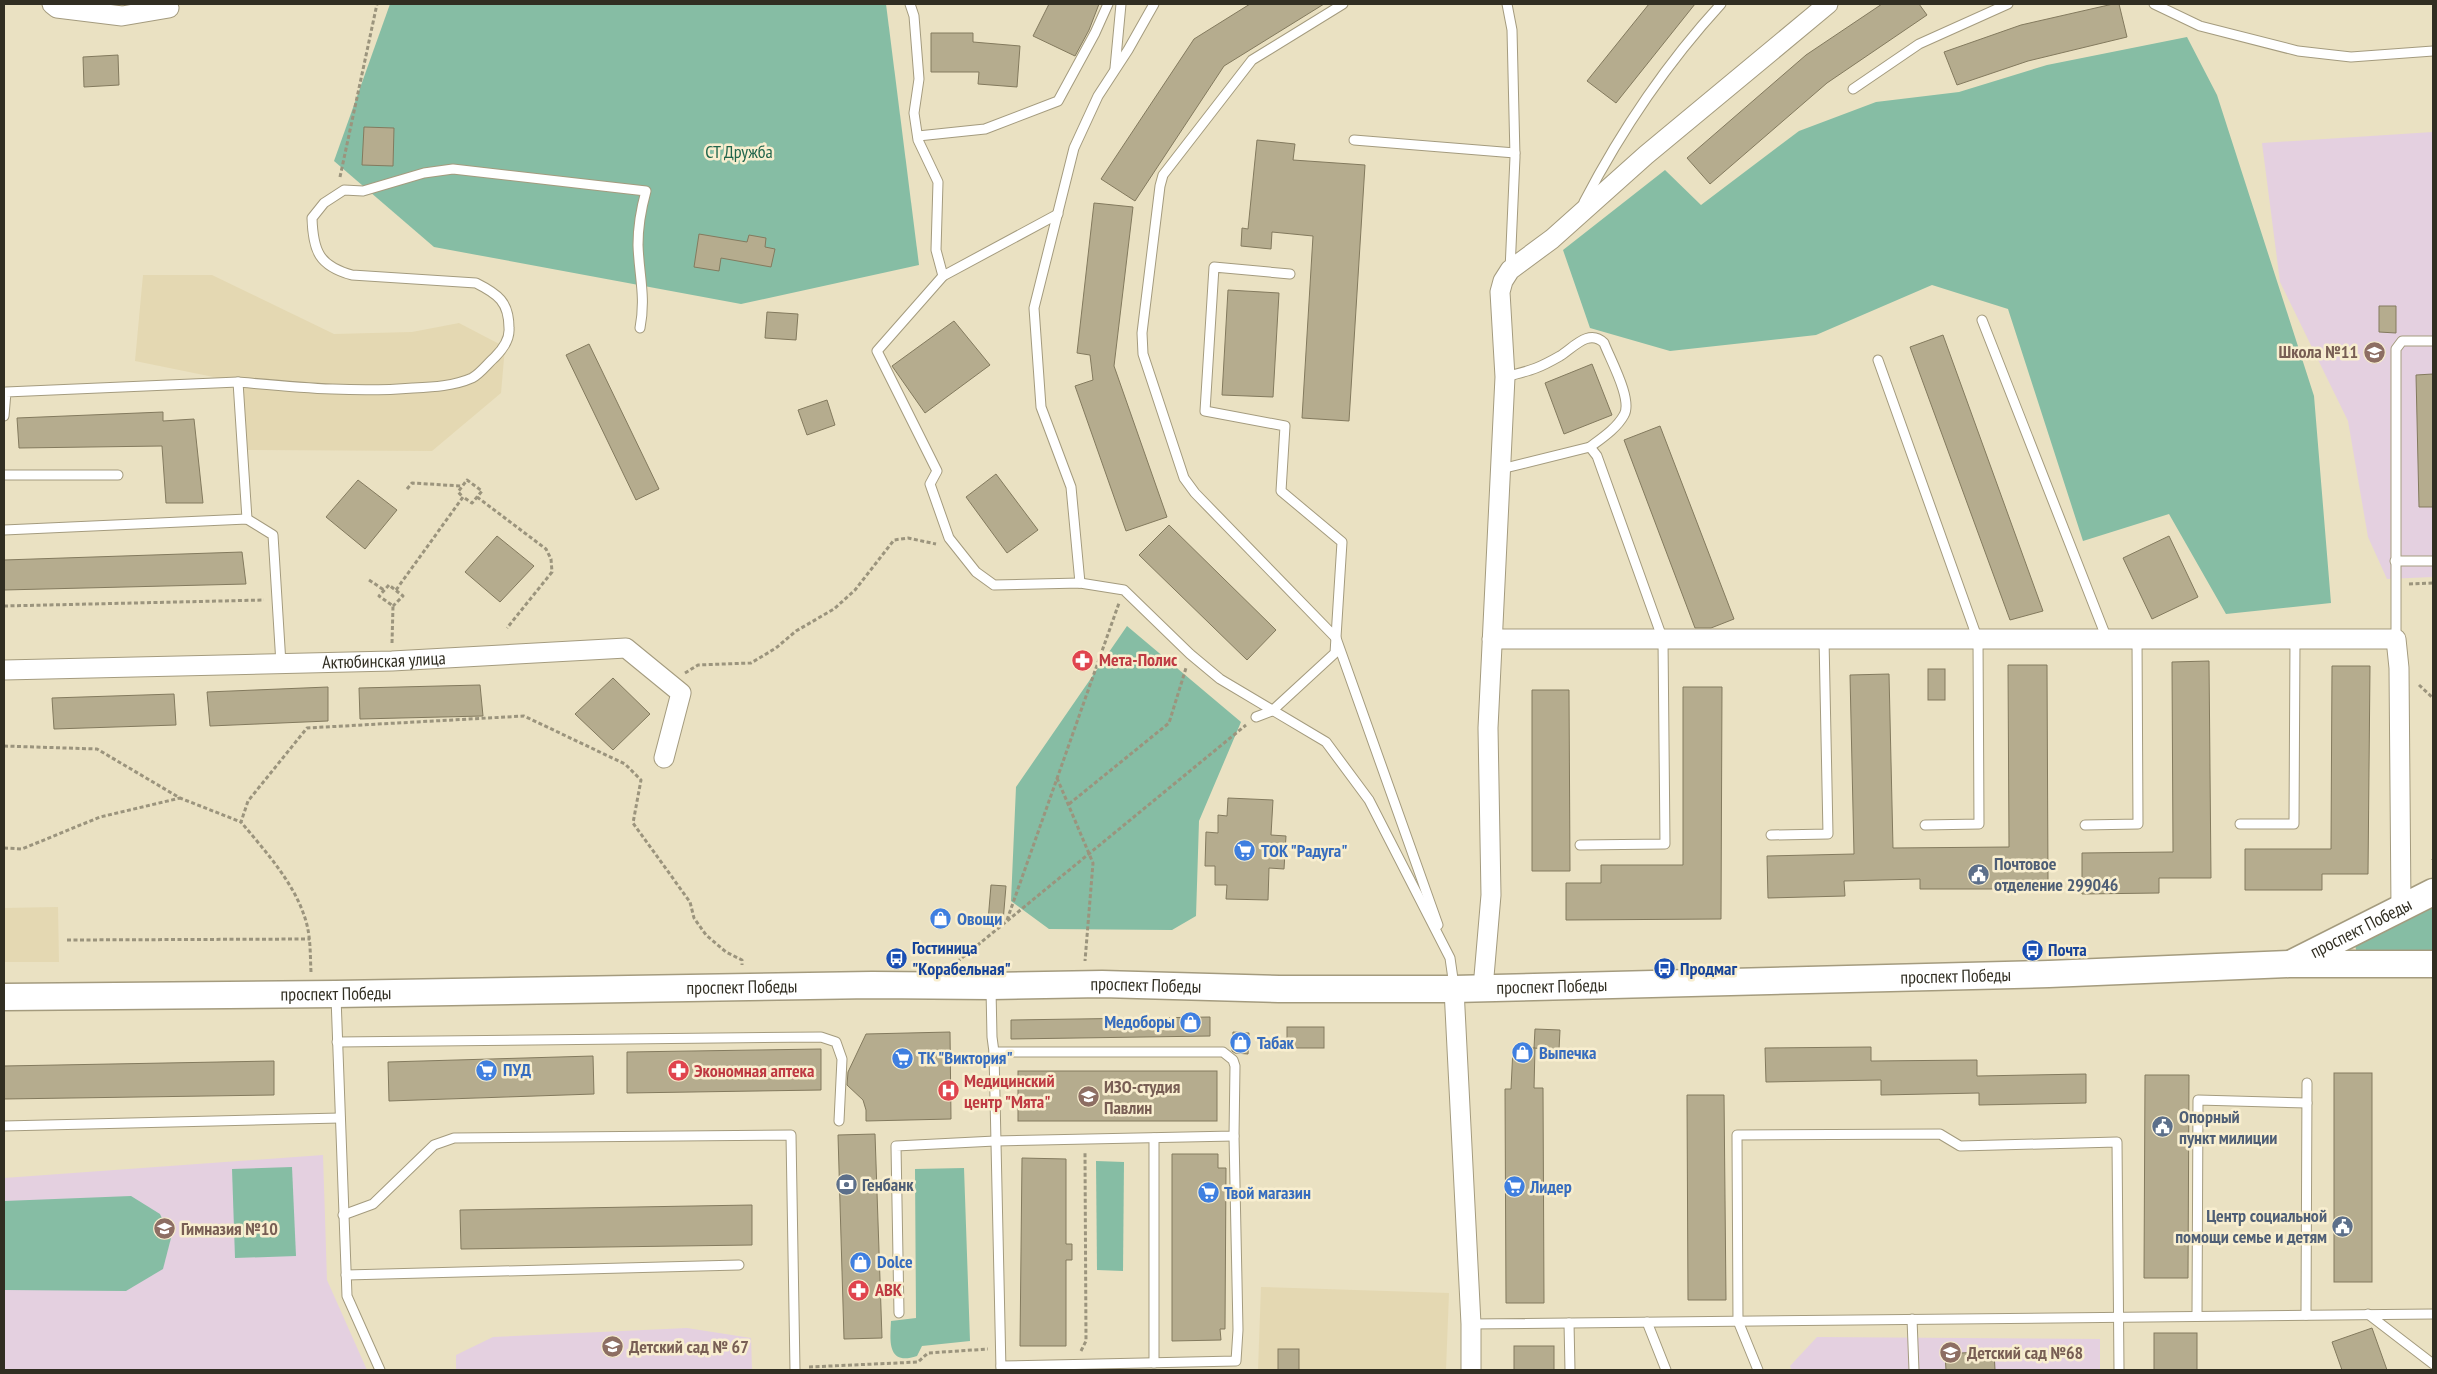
<svg xmlns="http://www.w3.org/2000/svg" width="2437" height="1374" font-family="'PT Sans Narrow',sans-serif">
<style>
.built{fill:#e4d8b2}
.education{fill:#e4d0e0}
.green{fill:#86bda4}
.building{fill:#b5ac8e;stroke:#837a5e}
.lines{fill:none;stroke-linecap:round;stroke-linejoin:round}
.lane-casing{stroke:#a49b7e;stroke-width:11}
.street-casing{stroke:#a49b7e;stroke-width:21}
.secondary-casing{stroke:#a49b7e;stroke-width:29}
.path{stroke:#9b947d;stroke-width:3;stroke-dasharray:4 2.5;stroke-linecap:butt}
.lane{stroke:#fff;stroke-width:9}
.street{stroke:#fff;stroke-width:19}
.secondary{stroke:#fff;stroke-width:26}
.labels{text-anchor:middle;stroke-width:5;stroke-linejoin:round;paint-order:stroke}
.park-label{font-size:18px;fill:#20654b;stroke:#f8eecf}
.education-label{font-size:18px;font-weight:bold;fill:#785e54;stroke:#f8eecf;text-anchor:start}
.street-label{font-size:18px;fill:#312e22;stroke:#f8eecf}
.health-label{font-size:18px;font-weight:bold;fill:#be3a42;stroke:#f8eecf;text-anchor:start}
.shop-label{font-size:18px;font-weight:bold;fill:#366cbe;stroke:#f8eecf;text-anchor:start}
.service-label{font-size:18px;font-weight:bold;fill:#4e5e75;stroke:#f8eecf;text-anchor:start}
.transit-label{font-size:18px;font-weight:bold;fill:#164399;stroke:#f8eecf;text-anchor:start}
</style>
<rect width="100%" height="100%" fill="#eae1c2"/>
<g class="built">
<path d="M143,275H212L334,334L412,332L459,323L505,347L501,393L432,451L243,450L238,382L135,361Z"/>
<path d="M58,907L59,962H4V908Z"/>
<path d="M1261,1287L1449,1293L1446,1370H1258Z"/>
</g>
<g class="education">
<path d="M2433,132V577L2387,579L2368,537L2348,421L2280,282L2262,143Z"/>
<path d="M323,1155L327,1280L367,1370H4V1178Z"/>
<path d="M687,1328L751,1338L752,1370H456V1355L493,1337Z"/>
<path d="M1817,1337L2100,1339V1370H1792L1790,1366Z"/>
</g>
<g class="green">
<path d="M390,4H886L919,265L741,304L434,247L334,161Z"/>
<path d="M2187,37L2217,95L2314,396L2331,603L2226,614L2169,514L2083,541L2008,309L1932,285L1816,335L1670,351L1590,328L1563,250L1665,170L1701,205L1799,131L1876,102L1959,92L2047,65Z"/>
<path d="M1127,626L1241,722L1199,821L1196,916L1172,930L1049,929L1011,901L1016,787Z"/>
<path d="M2433,904V951L2357,954L2355,945Z"/>
<path d="M1096,1161L1124,1162L1123,1271L1097,1270Z"/>
<path d="M292,1167L296,1256L235,1258L232,1169Z"/>
<path d="M964,1168L970,1341L922,1346L917,1356C887,1366 890,1341 891,1321L916,1318L915,1169Z"/>
<path d="M131,1196L160,1214L171,1238L163,1269L126,1291L4,1290V1201Z"/>
</g>
<g class="building">
<path d="M1049,4H1099L1089,30L1075,56L1033,36Z"/>
<path d="M1250,4H1324L1224,66L1135,201L1101,179L1194,39Z"/>
<path d="M1649,4H1695L1616,103L1587,81Z"/>
<path d="M1882,4H1919L1927,15L1827,83L1710,184L1687,158L1806,55Z"/>
<path d="M2113,4H2119L2127,37L2028,61L1957,85L1944,52L2021,25Z"/>
<path d="M931,33H973V42L1020,46L1017,87L978,84L979,72H931Z"/>
<path d="M118,55L119,85L84,87L83,57Z"/>
<path d="M364,127L394,128L393,166L362,165Z"/>
<path d="M1257,140L1295,144L1293,160L1365,165L1349,421L1302,418L1313,236L1272,232L1271,249L1241,246L1242,228L1248,229Z"/>
<path d="M1094,203L1133,207L1114,366L1167,517L1126,531L1075,386L1093,380L1090,355L1077,353Z"/>
<path d="M699,234L747,242L749,235L766,238L765,247L775,249L771,267L721,258L719,271L694,267Z"/>
<path d="M1228,290L1279,293L1273,397L1222,395Z"/>
<path d="M2379,306H2396V333L2379,332Z"/>
<path d="M767,312L798,314L796,340L765,338Z"/>
<path d="M954,321L990,365L925,413L892,366Z"/>
<path d="M1943,335L2043,611L2010,620L1910,347Z"/>
<path d="M589,344L659,489L636,500L566,355Z"/>
<path d="M1592,364L1612,415L1564,434L1545,383Z"/>
<path d="M2433,374V507H2419L2416,375Z"/>
<path d="M827,400L835,425L807,435L798,410Z"/>
<path d="M163,412V421L194,419L203,503H166L162,446L19,448L17,418Z"/>
<path d="M1660,426L1734,619L1711,628H1695L1624,440Z"/>
<path d="M996,474L1038,530L1007,553L966,497Z"/>
<path d="M358,480L397,510L365,549L326,517Z"/>
<path d="M1169,525L1276,630L1247,660L1139,555Z"/>
<path d="M497,536L534,566L500,602L465,572Z"/>
<path d="M2169,536L2198,597L2152,619L2123,558Z"/>
<path d="M242,552L246,584L4,590V560Z"/>
<path d="M2209,661L2211,878H2159V893L2082,894V853L2173,852L2172,662Z"/>
<path d="M2008,665H2047L2048,881H1997V889H1920V879L1844,881L1845,896L1768,898L1767,856L1854,854L1850,675L1889,674L1893,848L2009,847Z"/>
<path d="M2332,666H2370L2368,874H2322V890H2245V849H2331Z"/>
<rect x="1928" y="669" width="17" height="31"/>
<path d="M613,678L650,714L613,750L575,714Z"/>
<path d="M480,685L483,716L360,719L359,688Z"/>
<path d="M328,687V721L210,726L207,692Z"/>
<path d="M1683,687H1722L1721,919L1566,920V883H1601V865H1683Z"/>
<path d="M1532,690H1569L1570,871H1532Z"/>
<path d="M174,694L176,725L54,729L52,698Z"/>
<path d="M1228,798L1273,800L1271,835L1286,836L1284,869L1269,868L1268,900L1226,899L1227,885H1215V866H1205L1206,832L1218,833V815L1227,816Z"/>
<path d="M991,885L1006,886L1003,922L988,921Z"/>
<path d="M1210,1017V1036L1011,1039V1020Z"/>
<rect x="1287" y="1027" width="37" height="21"/>
<path d="M1535,1029L1560,1030L1559,1050L1534,1048Z"/>
<path d="M950,1032L951,1119L866,1121V1110L863,1100L847,1085L848,1072L866,1034Z"/>
<path d="M1233,1032L1249,1033L1248,1054L1235,1053L1232,1051Z"/>
<path d="M1871,1047V1061L1977,1060V1076L2086,1074V1103L1979,1105V1093L1881,1095V1080L1766,1082L1765,1048Z"/>
<path d="M1513,1048H1535L1534,1088H1543L1544,1303H1506L1505,1089H1511Z"/>
<path d="M821,1049V1090L627,1093V1052Z"/>
<path d="M593,1056L594,1094L389,1101L388,1062Z"/>
<path d="M274,1061V1095L4,1099V1066Z"/>
<rect x="1018" y="1071" width="199" height="50"/>
<rect x="2334" y="1073" width="38" height="209"/>
<path d="M2145,1075H2189L2188,1278H2144Z"/>
<path d="M1687,1095H1724L1726,1300H1688Z"/>
<path d="M875,1134L882,1338L844,1339L838,1135Z"/>
<path d="M1172,1154H1218V1168H1226L1225,1329H1220L1221,1340L1172,1341Z"/>
<path d="M1022,1158L1066,1159V1244H1072V1260H1066V1346H1020Z"/>
<path d="M752,1205V1245L461,1249L460,1210Z"/>
<path d="M2372,1328L2387,1370H2342L2332,1342Z"/>
<rect x="2154" y="1333" width="43" height="37"/>
<rect x="1514" y="1346" width="40" height="24"/>
<rect x="1278" y="1349" width="21" height="21"/>
<path d="M1994,1351L1995,1370H1946L1945,1354Z"/>
</g>
<g class="lines">
<defs>
<g id="lane">
<path d="M910,4L914,16L919,79L914,113L918,140L938,182L936,250L943,276"/>
<path d="M1343,4L1252,60L1163,175L1160,186L1142,333L1143,354L1184,478L1195,493L1336,638L1438,925"/>
<path d="M1507,4L1512,30L1515,157L1510,270"/>
<path d="M2154,4L2200,26L2298,51L2351,57L2433,51"/>
<path d="M1115,68L1121,4"/>
<path d="M1853,89L1919,44L2008,4"/>
<path d="M918,136L985,129L1058,101L1095,33L1108,4"/>
<path d="M1354,140L1515,153"/>
<path d="M1584,202C1621,131 1667,63 1721,4"/>
<path d="M1058,214L943,276L877,351L937,471L930,484L949,538L976,572L994,585L1080,583L1124,590L1190,654L1220,679L1326,742L1369,800L1450,958L1454,986"/>
<path d="M1982,320L2107,639"/>
<path d="M1878,360L1978,640L1979,824L1925,825"/>
<path d="M1505,377C1515,374 1526,372 1536,368C1544,365 1553,360 1560,356C1573,348 1589,328 1604,343C1610,359 1633,400 1624,415C1617,428 1602,438 1590,447"/>
<path d="M238,382C296,387 354,393 413,388C433,387 454,386 472,378C480,374 488,363 495,357C503,349 510,339 509,328C509,302 498,294 476,283L352,275C319,266 313,251 312,218L324,203L344,190L363,191L424,173L453,169L646,191C641,209 638,226 638,245C639,276 646,296 640,328"/>
<path d="M4,416L6,392L238,382L247,519"/>
<path d="M1501,469L1590,447L1597,456L1663,640L1665,844L1580,845"/>
<path d="M4,475H118"/>
<path d="M4,530L247,519L273,535L281,664"/>
<path d="M2395,561H2433"/>
<path d="M1080,583L1071,487L1041,407L1034,308L1074,148L1098,96L1128,50L1154,4"/>
<path d="M2396,639V349L2402,341H2433"/>
<path d="M1256,717L1272,711L1335,653L1342,542L1281,491L1285,426L1205,411L1214,267L1290,274"/>
<path d="M2240,824H2294L2295,640"/>
<path d="M2085,825L2138,824L2137,640"/>
<path d="M1771,835L1828,834L1824,639"/>
<path d="M336,997L347,1296L380,1370"/>
<path d="M337,1042L821,1037L836,1042L842,1059L839,1121"/>
<path d="M994,1052L1001,1370"/>
<path d="M4,1126L340,1118"/>
<path d="M343,1215L373,1204L434,1145L454,1138L791,1135L795,1370"/>
<path d="M346,1275L739,1265"/>
<path d="M899,1313L896,1146L995,1141L1234,1136L1235,1066L1233,1060L1223,1052H994L992,1037L991,989"/>
<path d="M2368,1314L2433,1364"/>
<path d="M2306,1315L2307,1083"/>
<path d="M2197,1316L2198,1100L2307,1103"/>
<path d="M1912,1319L1914,1370"/>
<path d="M1647,1322L1666,1370"/>
<path d="M1569,1323L1570,1370"/>
<path d="M1471,1324L2433,1314"/>
<path d="M1154,1363V1138"/>
<path d="M1001,1366L1236,1361L1238,1330L1234,1136"/>
<path d="M1758,1370L1738,1321L1737,1135L1940,1134L1960,1146L2117,1142L2119,1370"/>
</g>
<g id="street">
<path d="M52,4L57,8L122,16L169,8"/>
<path d="M1492,639H2396L2399,668L2401,907"/>
<path id="s1" d="M4,670L392,661L626,648L681,693L664,758"/>
<path d="M1483,988L1491,895L1488,728L1505,377L1500,292L1503,281L1510,270L1552,239L1646,155L1828,4"/>
<path d="M1454,989L1471,1324V1370"/>
</g>
<g id="secondary">
<path id="s2" d="M2294,962L2433,892"/>
<path id="s3" d="M4,997L336,994L872,985L991,986L1102,984L1279,989H1454L2049,974L2289,964H2433"/>
</g>
</defs>
<use href="#lane" class="lane-casing"/>
<use href="#street" class="street-casing"/>
<use href="#secondary" class="secondary-casing"/>
<g class="path">
<path d="M340,177L377,4"/>
<path d="M407,489L412,483L461,486"/>
<path d="M477,497L546,549L551,559L552,572L507,628"/>
<path d="M369,580L384,590"/>
<path d="M2409,584L2433,583"/>
<path d="M396,590L463,497L472,503L482,491L467,480L458,492L463,497"/>
<path d="M4,606L264,600"/>
<path d="M392,643L393,606L379,596L389,585L403,596L393,606"/>
<path d="M685,673L698,665L751,663L776,648L796,631L834,609L855,590L894,540L908,538L936,544"/>
<path d="M2419,685L2433,698"/>
<path d="M4,746L97,749L180,798L241,822"/>
<path d="M1057,778L1093,863L1085,961"/>
<path d="M1069,804L1169,723L1186,668"/>
<path d="M4,848L22,849L100,817L180,798"/>
<path d="M2433,860V859"/>
<path d="M1007,920L1119,603"/>
<path d="M67,940L310,939"/>
<path d="M957,962L1246,725"/>
<path d="M311,972C310,954 311,936 305,918C293,881 265,851 241,822L248,801L307,728L524,716L625,764L641,780L633,823L690,902L694,918L706,935L726,952L742,960V965"/>
<path d="M1081,1351L1086,1341L1085,1153"/>
<path d="M809,1367L918,1362L928,1353L988,1349"/>
</g>
<use href="#lane" class="lane"/>
<use href="#street" class="street"/>
<use href="#secondary" class="secondary"/>
</g>
<defs>
<symbol id="school-disc" viewBox="-11 -11 22 22"><circle r="9.5" fill="#8d6e63" stroke="#f8eecf"/><path d="M0-5L7-2L0 1L-7-2ZM-4 1L0 2.5L4 1V4Q0 6-4 4Z" fill="#fff"/></symbol>
<symbol id="pharmacy-disc" viewBox="-11 -11 22 22"><circle r="9.5" fill="#e0444e" stroke="#f8eecf"/><path d="M-2-6h4v4h4v4h-4v4h-4v-4h-4v-4h4Z" fill="#fff"/></symbol>
<symbol id="supermarket-disc" viewBox="-11 -11 22 22"><circle r="9.5" fill="#3f7fe0" stroke="#f8eecf"/><path d="M-6-5.5h2.5l.6 2H6L4.5 2H-2.5L-4.4-4H-6ZM-1.5 3.2a1.3 1.3 0 1 0 .1 0ZM3 3.2a1.3 1.3 0 1 0 .1 0Z" fill="#fff"/></symbol>
<symbol id="civic-disc" viewBox="-11 -11 22 22"><circle r="9.5" fill="#5c6f8a" stroke="#f8eecf"/><path d="M-.6-6.5H3V-4.5H.6V-3L4-1V1h2V6H-6V1h2V-1L-.6-3ZM-1.2 2.5V6h2.4V2.5Z" fill="#fff"/></symbol>
<symbol id="shop-disc" viewBox="-11 -11 22 22"><circle r="9.5" fill="#3f7fe0" stroke="#f8eecf"/><path d="M-5-2.5h2.3a2.7 3.5 0 0 1 5.4 0H5L5.5 6h-11ZM-1.5-2.5h3a1.5 2.3 0 0 0-3 0Z" fill="#fff"/></symbol>
<symbol id="bus-disc" viewBox="-11 -11 22 22"><circle r="9.5" fill="#1a4fb4" stroke="#f8eecf"/><path d="M-5-6H5V4H4V6H2V4H-2V6H-4V4H-5ZM-3.5-4V0h7V-4ZM-3.5 1.2v1.5H-2V1.2ZM2 1.2v1.5H3.5V1.2Z" fill="#fff"/></symbol>
<symbol id="hospital-disc" viewBox="-11 -11 22 22"><circle r="9.5" fill="#e0444e" stroke="#f8eecf"/><path d="M-5-5h3v3.5h4V-5h3V5h-3V1.5h-4V5h-3Z" fill="#fff"/></symbol>
<symbol id="bank-disc" viewBox="-11 -11 22 22"><circle r="9.5" fill="#5c6f8a" stroke="#f8eecf"/><path d="M-6-4H6V4H-6ZM0-2.3a2.3 2.3 0 1 0 0 4.6a2.3 2.3 0 1 0 0-4.6Z" fill="#fff"/></symbol>
</defs>
<g fill-rule="evenodd">
<use href="#school-disc" x="2362" y="340" width="25" height="25"/>
<use href="#pharmacy-disc" x="1070" y="648" width="25" height="25"/>
<use href="#supermarket-disc" x="1232" y="838" width="25" height="25"/>
<use href="#civic-disc" x="1966" y="862" width="25" height="25"/>
<use href="#shop-disc" x="928" y="906" width="25" height="25"/>
<use href="#bus-disc" x="2020" y="938" width="25" height="25"/>
<use href="#bus-disc" x="884" y="946" width="25" height="25"/>
<use href="#bus-disc" x="1652" y="956" width="25" height="25"/>
<use href="#shop-disc" x="1178" y="1010" width="25" height="25"/>
<use href="#shop-disc" x="1228" y="1030" width="25" height="25"/>
<use href="#shop-disc" x="1510" y="1040" width="25" height="25"/>
<use href="#supermarket-disc" x="890" y="1046" width="25" height="25"/>
<use href="#supermarket-disc" x="474" y="1058" width="25" height="25"/>
<use href="#pharmacy-disc" x="666" y="1058" width="25" height="25"/>
<use href="#hospital-disc" x="936" y="1078" width="25" height="25"/>
<use href="#school-disc" x="1076" y="1084" width="25" height="25"/>
<use href="#civic-disc" x="2150" y="1114" width="25" height="25"/>
<use href="#bank-disc" x="834" y="1172" width="25" height="25"/>
<use href="#supermarket-disc" x="1502" y="1174" width="25" height="25"/>
<use href="#supermarket-disc" x="1196" y="1180" width="25" height="25"/>
<use href="#civic-disc" x="2330" y="1214" width="25" height="25"/>
<use href="#school-disc" x="152" y="1216" width="25" height="25"/>
<use href="#shop-disc" x="848" y="1250" width="25" height="25"/>
<use href="#pharmacy-disc" x="846" y="1278" width="25" height="25"/>
<use href="#school-disc" x="600" y="1334" width="25" height="25"/>
<use href="#school-disc" x="1938" y="1340" width="25" height="25"/>
</g>
<g class="labels">
<g class="park-label">
<text x="739" y="158">СТ Дружба</text>
</g>
<g class="education-label">
<text x="2358" y="358" text-anchor="end">Школа №11</text>
<text x="1104" y="1093">ИЗО-студия<tspan x="1104" dy="21">Павлин</tspan></text>
<text x="181" y="1235">Гимназия №10</text>
<text x="629" y="1353">Детский сад № 67</text>
<text x="1967" y="1359">Детский сад №68</text>
</g>
<g class="street-label">
<text dy="6" stroke="none"><textPath href="#s1" startOffset="380">Актюбинская улица</textPath></text>
<text dy="6" stroke="none"><textPath href="#s2" startOffset="75">проспект Победы</textPath></text>
<text dy="6" stroke="none"><textPath href="#s3" startOffset="1952">проспект Победы</textPath></text>
<text dy="6" stroke="none"><textPath href="#s3" startOffset="1142">проспект Победы</textPath></text>
<text dy="6" stroke="none"><textPath href="#s3" startOffset="1548">проспект Победы</textPath></text>
<text dy="6" stroke="none"><textPath href="#s3" startOffset="738">проспект Победы</textPath></text>
<text dy="6" stroke="none"><textPath href="#s3" startOffset="332">проспект Победы</textPath></text>
</g>
<g class="health-label">
<text x="1099" y="666">Мета-Полис</text>
<text x="694" y="1077">Экономная аптека</text>
<text x="964" y="1087">Медицинский<tspan x="964" dy="21">центр "Мята"</tspan></text>
<text x="875" y="1296">АВК</text>
</g>
<g class="shop-label">
<text x="1261" y="857">ТОК "Радуга"</text>
<text x="957" y="925">Овощи</text>
<text x="1175" y="1028" text-anchor="end">Медоборы</text>
<text x="1257" y="1049">Табак</text>
<text x="1539" y="1059">Выпечка</text>
<text x="918" y="1064">ТК "Виктория"</text>
<text x="503" y="1076">ПУД</text>
<text x="1530" y="1193">Лидер</text>
<text x="1224" y="1199">Твой магазин</text>
<text x="877" y="1268">Dolce</text>
</g>
<g class="service-label">
<text x="1994" y="870">Почтовое<tspan x="1994" dy="21">отделение 299046</tspan></text>
<text x="2179" y="1123">Опорный<tspan x="2179" dy="21">пункт милиции</tspan></text>
<text x="862" y="1191">Генбанк</text>
<text x="2327" y="1222" text-anchor="end">Центр социальной<tspan x="2327" dy="21">помощи семье и детям</tspan></text>
</g>
<g class="transit-label">
<text x="912" y="954">Гостиница<tspan x="912" dy="21">"Корабельная"</tspan></text>
<text x="2048" y="956">Почта</text>
<text x="1680" y="975">Продмаг</text>
</g>
</g>
<rect width="2437" height="1374" fill="none" stroke="#312e22" stroke-width="10"/>
</svg>
